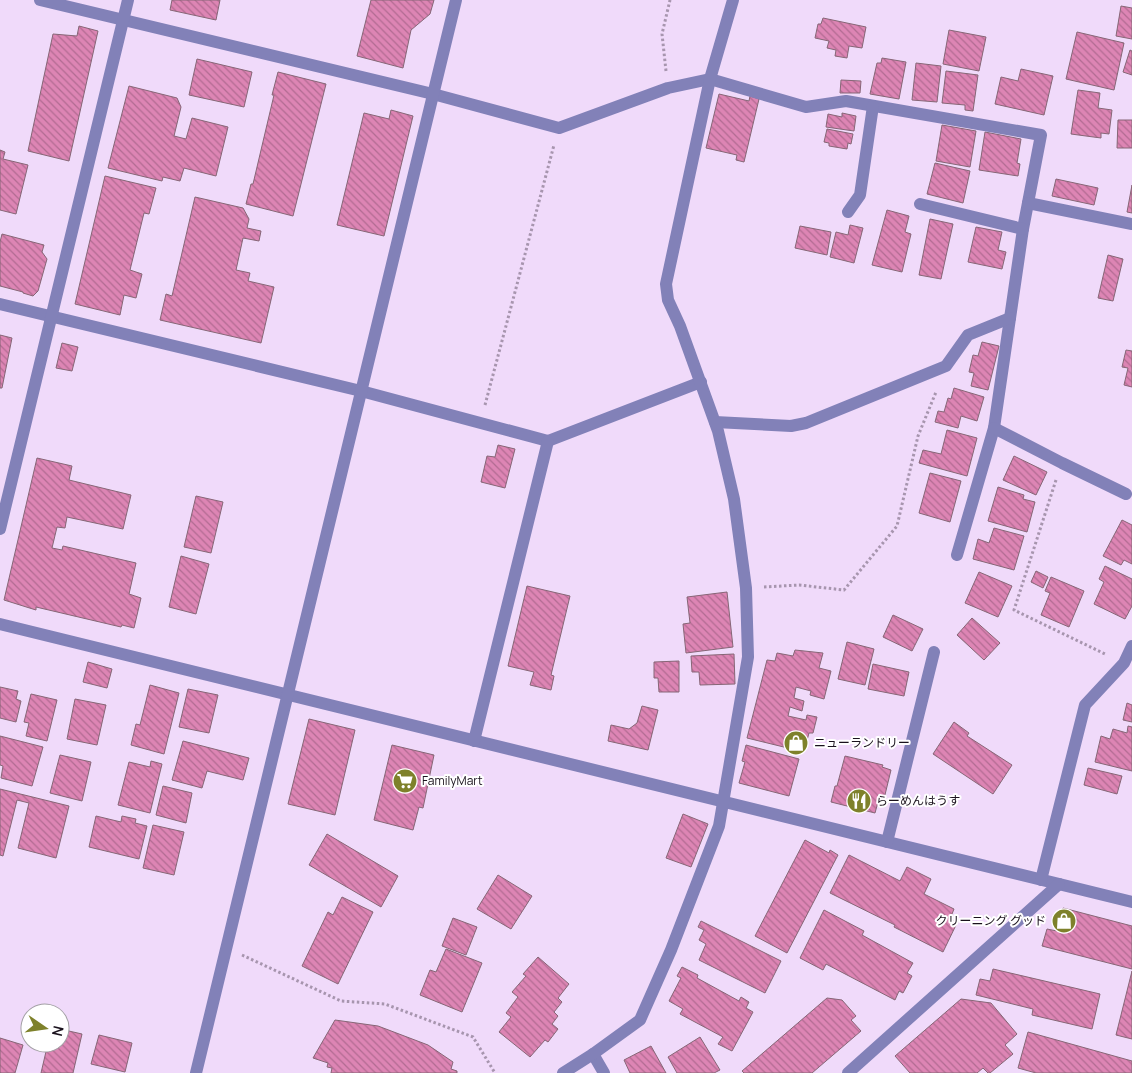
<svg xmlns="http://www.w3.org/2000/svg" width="1132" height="1073" font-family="Manrope,'Noto Sans JP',sans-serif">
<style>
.building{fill:url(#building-back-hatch);stroke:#866676}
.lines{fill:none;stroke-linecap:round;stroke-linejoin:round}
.path{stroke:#a795ae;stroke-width:3;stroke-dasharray:2.5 2.5;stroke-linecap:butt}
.minor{stroke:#8281b8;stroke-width:12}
.labels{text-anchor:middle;stroke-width:4;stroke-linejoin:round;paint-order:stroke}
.poi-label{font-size:12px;fill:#1a121d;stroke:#fff;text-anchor:start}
</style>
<defs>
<pattern id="building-back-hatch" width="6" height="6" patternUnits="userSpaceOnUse" patternTransform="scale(1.25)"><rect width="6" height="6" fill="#dd85b4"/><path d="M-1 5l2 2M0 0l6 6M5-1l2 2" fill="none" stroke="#b26b92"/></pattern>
</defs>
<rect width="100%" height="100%" fill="#f0dafa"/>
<g class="building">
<path d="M172,0H220L216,20L170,10Z"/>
<path d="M371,0H434L430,14L411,30L403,68L357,56Z"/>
<path d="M1121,6L1132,8V39L1116,36Z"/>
<path d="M823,18L866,27L862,48L849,46L847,58L835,56L836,50L827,48L829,41L815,38L818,24H821Z"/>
<path d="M79,26L98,31L69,161L28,151L53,34L77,36Z"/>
<path d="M949,30L986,37L979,71L943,64Z"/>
<path d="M1077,32L1124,43L1114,90L1066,79Z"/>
<path d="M1130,50L1132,51V75L1123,72Z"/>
<path d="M882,58L906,62L899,99L870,94L877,63H881Z"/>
<path d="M197,59L252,72L244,107L189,95Z"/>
<path d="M916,63L941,66L937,102L912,100Z"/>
<path d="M1021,69L1053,76L1044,115L995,104L1001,77L1018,81Z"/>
<path d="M946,71L978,75L973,111L965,110V105L942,103Z"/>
<path d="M278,72L326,84L293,216L246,204L251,184H253L274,95H272Z"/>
<path d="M841,80L861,81L860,93H840Z"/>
<path d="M129,86L177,98L181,107L174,136L186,139L192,118L228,127L216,176L184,168L180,181L163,177L162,181L108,168Z"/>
<path d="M1078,90L1100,93L1098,108L1112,110L1109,134L1101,133V138L1071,134Z"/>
<path d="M719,94L749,101L750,96L759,99L744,162L736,160L737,155L706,148Z"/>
<path d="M391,110L413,116L384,236L337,225L364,113L389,119Z"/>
<path d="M842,113L856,116L854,131L826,127L828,114L842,117Z"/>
<path d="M1118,120H1132V148H1117Z"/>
<path d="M942,125L976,131L970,167L936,161Z"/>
<path d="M827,129L853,134L851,144L848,143L847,149L829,146V143L824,142Z"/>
<path d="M985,132L1021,139L1017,163L1020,164L1018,176L979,170Z"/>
<path d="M0,150L5,152L3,159L28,165L16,214L0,210Z"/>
<path d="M935,163L970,171L963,203L927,194Z"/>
<path d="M105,176L156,188L149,214L144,213L130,270L142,274L136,298L124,295L120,315L75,304Z"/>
<path d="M1056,179L1098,188L1094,205L1052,196Z"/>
<path d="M1132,185V213L1127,212Z"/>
<path d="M195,197L243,208L249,219L247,228L261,231L259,241L243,238L236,270L250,273L248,281L274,287L261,343L160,320L166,294L172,296Z"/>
<path d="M887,210L909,216L905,232L911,234L902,272L872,265Z"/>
<path d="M930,219L953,224L941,279L919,275Z"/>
<path d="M850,225L863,228L854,263L830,257L836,232L848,235Z"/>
<path d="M800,226L831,232L827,255L795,248Z"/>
<path d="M976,227L1002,232L998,250L1006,252L1002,269L968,262Z"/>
<path d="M2,234L44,245L42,252L47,259L38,291L33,296L23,293V292L0,286V242Z"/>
<path d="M1108,255L1123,259L1113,301L1098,298Z"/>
<path d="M0,335L12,338L2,388H0Z"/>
<path d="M982,342L999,346L988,390L971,386L974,373L969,372L973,355L978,356Z"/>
<path d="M62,343L78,347L72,371L56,368Z"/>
<path d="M1126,350L1132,351V387L1124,385L1128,368L1122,367Z"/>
<path d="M954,388L984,397L977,421L961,416L958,428L935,422L938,411L944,412L948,398L951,399Z"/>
<path d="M947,430L977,438L967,476L919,463L923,450L941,454Z"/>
<path d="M498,445L515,449L505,488L481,482L487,456L495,457Z"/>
<path d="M1014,456L1047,472L1036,495L1003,480Z"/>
<path d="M37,458L72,466L69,480L131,495L123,529L67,517L65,528L57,527L52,548L62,550L63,546L136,563L129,594L141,598L134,628L122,625L121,627L36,607V610L4,600Z"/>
<path d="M930,473L961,481L950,522L919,513Z"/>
<path d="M998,487L1024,495L1023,499L1035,502L1027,532L988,521Z"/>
<path d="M196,496L223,502L211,553L184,547Z"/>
<path d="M1122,520L1132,525V564L1124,560L1121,565L1103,556Z"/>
<path d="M994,528L1024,536L1014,570L973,559L978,539L989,543Z"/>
<path d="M181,556L209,564L196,614L169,607Z"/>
<path d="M1105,566L1132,579V606L1125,619L1094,604L1104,582L1099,579Z"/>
<path d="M1036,571L1048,577L1043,588L1031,582Z"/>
<path d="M979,572L1012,586L998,617L965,603Z"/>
<path d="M1051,577L1084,591L1069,627L1041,615L1050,593L1045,591Z"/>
<path d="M527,586L570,596L551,675L554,676L551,690L530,685L534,672L508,666Z"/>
<path d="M727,592L733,647L686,653L683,624L690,623L687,597Z"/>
<path d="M893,615L923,629L912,651L883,637Z"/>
<path d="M972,618L1000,643L984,660L957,635Z"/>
<path d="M847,642L874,649L865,685L838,679Z"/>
<path d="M795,650L823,653L819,668L831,671L824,699L810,695L811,691L796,687L794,698L804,701L802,711L790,707L788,716L806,720L807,715L817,717L813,733H809L806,744L797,742L796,750L747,738L767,660L775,661L777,653L793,656Z"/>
<path d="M734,654L735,684L700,685L699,672H692L691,656Z"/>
<path d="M679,661V692H659L658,678H654V662Z"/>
<path d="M88,662L112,669L107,688L83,682Z"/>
<path d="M873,664L909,672L904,696L868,689Z"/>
<path d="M150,685L179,693L164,754L131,745L136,724L140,725Z"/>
<path d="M0,687L18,691L16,699L21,701L16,722L0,718Z"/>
<path d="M188,689L218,695L209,733L179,727Z"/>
<path d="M31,694L57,700L47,741L26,736L29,723L24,722Z"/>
<path d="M75,699L106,705L97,745L67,739Z"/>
<path d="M1127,703L1132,705V722L1123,720Z"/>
<path d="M642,706L658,710L648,750L608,741L611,725L629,729L637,723Z"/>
<path d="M309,719L355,730L335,815L288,804Z"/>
<path d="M954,722L969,733L967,736L1012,765L993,794L933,754Z"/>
<path d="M1128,726L1132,727V771L1095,762L1101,736L1110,739L1113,729L1127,733Z"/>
<path d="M0,736L43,747L32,786L1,778L3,766L0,765Z"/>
<path d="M183,741L249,758L243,780L207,771L202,788L172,780Z"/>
<path d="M392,745L434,755L423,808L419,807L413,830L374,820Z"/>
<path d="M746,745L799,759L789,796L739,783L745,762L742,761Z"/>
<path d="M60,755L91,762L82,801L50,793Z"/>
<path d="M845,756L883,765L882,767L891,770L883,803L878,802L875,813L831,802L835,786H837Z"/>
<path d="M151,761L162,764L150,813L118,805L129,762L150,767Z"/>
<path d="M1088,768L1122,776L1117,794L1084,785Z"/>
<path d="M163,786L192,793L186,823L156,815Z"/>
<path d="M0,789L69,806L56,858L18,848L29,803L17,800L3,856L0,855Z"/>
<path d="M683,814L708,824L691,867L666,858Z"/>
<path d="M96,816L121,822L122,816L136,819L135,823L147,826L139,859L89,847Z"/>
<path d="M153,825L184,832L174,875L143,868Z"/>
<path d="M327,834L398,876L381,907L309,865Z"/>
<path d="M805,840L829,853L830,850L838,855L787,953L755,936Z"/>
<path d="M849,855L900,881L907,867L931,879L924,894L954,909L950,919L957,923L943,952L894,927L895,925L830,893Z"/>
<path d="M498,875L532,896L511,929L477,909Z"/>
<path d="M342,897L373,912L338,984L302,966L328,912L333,915Z"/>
<path d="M1063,908L1132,926V969L1042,946L1047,929L1057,931Z"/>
<path d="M824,910L864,931L862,935L913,963L907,973L912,976L903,993L899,991L895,1000L826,964L823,970L800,958Z"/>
<path d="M453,918L477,927L466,955L442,946Z"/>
<path d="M701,921L781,961L765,993L699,960L706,944L699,940L704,930L698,927Z"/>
<path d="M446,949L482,963L462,1012L420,995L430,970L436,972Z"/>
<path d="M538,957L569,984L558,998L562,1002L554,1012L558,1016L552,1024L558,1029L548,1042L545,1040L530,1057L499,1032L511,1017L506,1013L518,997L512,992L526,976L523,974Z"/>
<path d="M682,967L698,975L697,978L739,1001L741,997L749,1002L746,1008L753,1012L732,1051L718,1044L723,1037L680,1014L683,1009L669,1001L681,978L677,976Z"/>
<path d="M993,969L1100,994L1092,1029L1032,1015L1033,1009L976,995L980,979L990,981Z"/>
<path d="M1132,971V1039L1116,1035Z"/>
<path d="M827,998L842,1000L856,1016L851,1020L861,1031L812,1073H744L742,1071Z"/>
<path d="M961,999L991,1003L1017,1034L1005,1045L1013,1054L990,1073H988L983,1068L977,1073H910L895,1056Z"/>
<path d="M335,1020L378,1026L428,1045L453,1062L451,1069L457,1071V1073H331L332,1068L327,1067L328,1063L313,1058Z"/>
<path d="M60,1029L82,1034L73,1073H41L48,1043H60Z"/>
<path d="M1028,1032L1132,1061V1073H1036L1018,1068Z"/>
<path d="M99,1035L132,1043L125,1072L91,1064Z"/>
<path d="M700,1037L720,1070L714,1073H677L668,1057Z"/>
<path d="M0,1038L23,1045L15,1073H0Z"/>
<path d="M651,1046L666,1073H630L624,1060Z"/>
</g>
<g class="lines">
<g class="path">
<path d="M666,71L662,34L670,0"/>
<path d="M485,405L554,145"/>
<path d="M1056,480L1014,610L1105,654"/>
<path d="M764,587L799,585L844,590L897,526L918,436L936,392"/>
<path d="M242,955L341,1001L385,1004L473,1037L495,1073"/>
</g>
<g class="minor">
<path d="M40,0L433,94L559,128L668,88L710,79L806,107L846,101L1041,135L1023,229L994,428L957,555"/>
<path d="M1028,203L1132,224"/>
<path d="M920,204L1023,229"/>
<path d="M848,212L860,195L873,106"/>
<path d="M0,304L361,391L548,441L701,382"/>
<path d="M715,422L791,426L806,423L946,366L968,335L1010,318"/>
<path d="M994,428L1062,463L1126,494"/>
<path d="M0,529L128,0"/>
<path d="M0,624L1132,902"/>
<path d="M474,741L548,441"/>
<path d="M887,842L934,652"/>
<path d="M1041,880L1085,705L1124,663L1132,646"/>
<path d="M593,1054L604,1073"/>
<path d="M196,1073L456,0"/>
<path d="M563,1073L593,1054L640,1020L671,950L719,826L748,657L746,588L734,499L718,431L680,326L668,300L666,284L710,79L733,0"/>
<path d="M848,1073L1059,884"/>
</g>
</g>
<defs>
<symbol id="shop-disc" viewBox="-11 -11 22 22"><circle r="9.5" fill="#7e812b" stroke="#fff"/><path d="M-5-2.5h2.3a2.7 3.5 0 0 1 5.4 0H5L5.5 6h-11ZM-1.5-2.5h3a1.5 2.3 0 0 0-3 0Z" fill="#fff"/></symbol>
<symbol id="supermarket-disc" viewBox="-11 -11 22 22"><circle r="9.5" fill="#7e812b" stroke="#fff"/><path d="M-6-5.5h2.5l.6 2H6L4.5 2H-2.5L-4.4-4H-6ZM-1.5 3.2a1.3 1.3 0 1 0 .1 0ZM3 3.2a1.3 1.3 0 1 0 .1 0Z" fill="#fff"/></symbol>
<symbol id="restaurant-disc" viewBox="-11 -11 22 22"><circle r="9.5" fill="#7e812b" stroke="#fff"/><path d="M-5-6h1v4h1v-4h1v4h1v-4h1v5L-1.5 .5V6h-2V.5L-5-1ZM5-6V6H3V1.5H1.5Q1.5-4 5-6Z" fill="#fff"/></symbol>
</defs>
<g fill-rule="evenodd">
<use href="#shop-disc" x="782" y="729" width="28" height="28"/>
<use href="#supermarket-disc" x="391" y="767" width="28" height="28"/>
<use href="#restaurant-disc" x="845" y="787" width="28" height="28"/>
<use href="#shop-disc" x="1050" y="907" width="28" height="28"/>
</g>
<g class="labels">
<g class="poi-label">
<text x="814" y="747">ニューランドリー</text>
<text x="422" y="785">FamilyMart</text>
<text x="876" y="805">らーめんはうす</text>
<text x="1046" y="925" text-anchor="end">クリーニング グッド</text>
</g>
</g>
<g transform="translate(45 1028) rotate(103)"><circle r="24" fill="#ffffff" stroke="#a3a0a5"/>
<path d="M0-4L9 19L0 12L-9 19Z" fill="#7e812b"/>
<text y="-8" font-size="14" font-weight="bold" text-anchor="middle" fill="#1a121d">N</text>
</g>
</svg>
